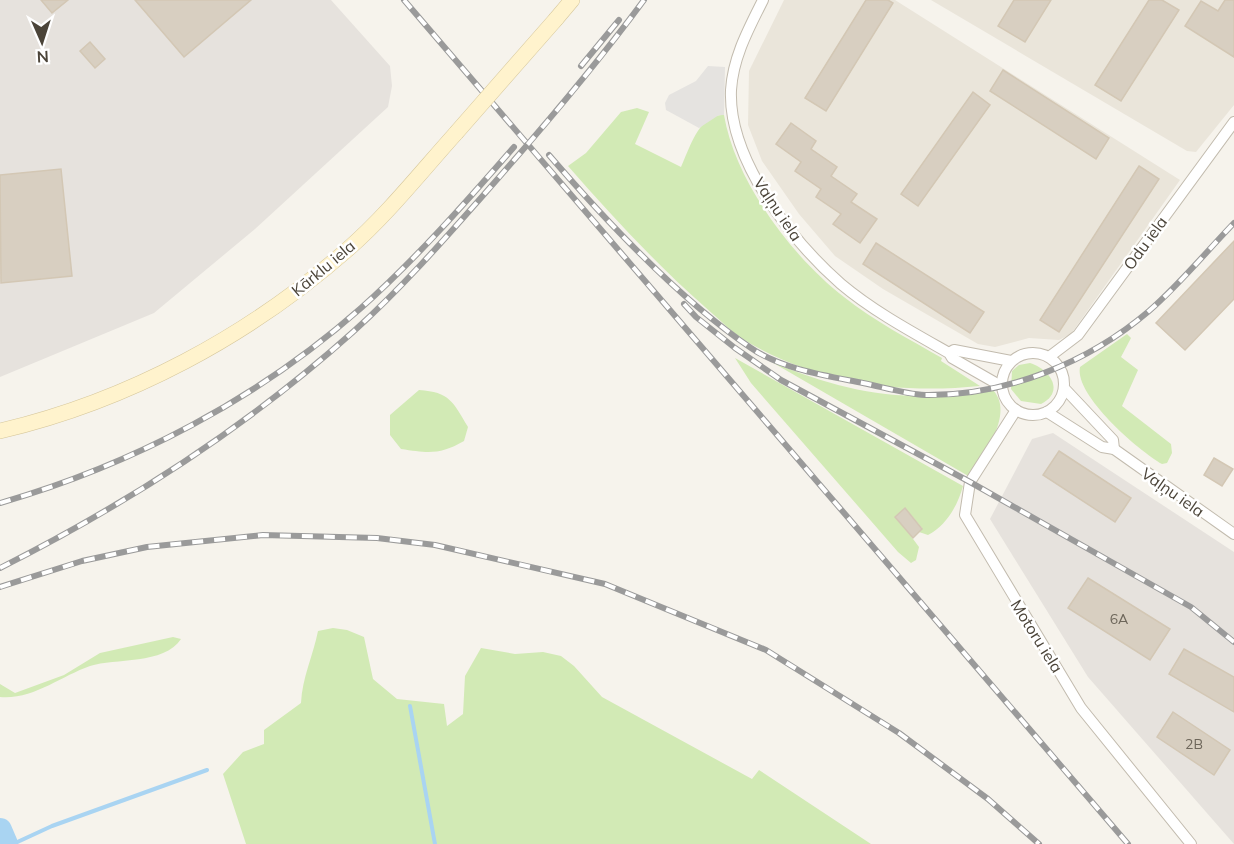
<svg xmlns="http://www.w3.org/2000/svg" width="1234" height="844" font-family="Mulish,sans-serif">
<style>
.residential{fill:#eae5da}
.industrial{fill:#e6e2dd}
.green{fill:#d2eab5}
.parking{fill:#e5e3e0}
.lines{fill:none;stroke-linecap:round;stroke-linejoin:round}
.stream{stroke:#a9d4f2;stroke-width:4}
.river{stroke:#a9d4f2;stroke-width:24}
.building{fill:#d8cfc1;stroke:#d3c7b4;stroke-width:1.5}
.street-casing{stroke:#c2bbae;stroke-width:12}
.secondary-casing{stroke:#d6c79b;stroke-width:16}
.street{stroke:#fff;stroke-width:10}
.secondary{stroke:#fff3cd;stroke-width:15}
.rail-casing{stroke:#9a9a9a;stroke-width:6}
.rail{stroke:#fff;stroke-width:4;stroke-dasharray:11;stroke-linecap:butt}
.secondary-bridge-casing{stroke:#d6c79b;stroke-width:16;stroke-linecap:butt}
.secondary-bridge{stroke:#fff3cd;stroke-width:15}
.labels{text-anchor:middle;stroke-width:5;stroke-linejoin:round;paint-order:stroke}
.number-label{font-size:14px;fill:#6e675b}
.street-label{font-size:16px;fill:#4b4439;stroke:#fff}
</style>
<rect width="100%" height="100%" fill="#f6f3ec"/>
<g class="residential">
<path d="M784,0H895L1180,180L1071,334L1059,340L1029,338L995,347L978,344L883,289L835,256L799,214L762,161L748,125L749,71Z"/>
<path d="M931,0H1234V105L1196,152L1187,151Z"/>
</g>
<g class="industrial">
<path d="M0,0H331L390,66L392,86L388,107L255,229L154,313L0,377Z"/>
<path d="M1053,433L1234,552V844L1088,677L990,519L1032,439Z"/>
</g>
<g class="green">
<path d="M637,108L649,112L635,144L681,167C689,150 699,113 724,115C735,181 792,257 844,297C874,321 909,339 942,358L941,361L980,386C900,394 822,384 751,344C734,335 719,319 705,307C655,263 611,215 568,166L586,153L621,112Z"/>
<path d="M1127,334L1131,338L1121,357L1138,370L1122,406L1171,444L1172,453L1167,463L1162,464C1139,451 1074,395 1080,367Z"/>
<path d="M735,358L963,486C958,505 946,526 928,535L919,532L922,528L905,508L896,516L919,547L916,560L911,563L898,552L751,383Z"/>
<path d="M770,361C846,394 911,404 993,390C1015,414 983,455 970,477Z"/>
<path d="M1030,363C1049,369 1066,391 1041,404L1021,401L1011,389L1012,371L1019,365Z"/>
<path d="M419,390C450,392 453,402 468,427L464,441C440,455 428,453 401,449L390,435V415Z"/>
<path d="M333,628L347,630L364,637L373,679L397,699L444,704L447,726L463,714L465,676L481,648L515,654L543,652L561,656L574,666L602,697L752,779L759,770L871,844H246L223,774L243,752L264,744V730L301,703C302,678 313,656 318,631Z"/>
<path d="M173,637L181,639C164,665 115,658 90,666C61,676 33,700 0,697V684L15,693L64,675L100,653Z"/>
</g>
<path class="parking" d="M708,66L725,67L724,115H719L699,128L666,110L665,103L669,95L696,81Z"/>
<g class="lines">
<g class="stream">
<path d="M410,706L435,844"/>
<path d="M13,844L52,826L207,770"/>
</g>
<path class="river" d="M0,830L6,844"/>
</g>
<g class="building">
<path d="M41,0H68L52,13Z"/>
<path d="M135,0H251L184,57Z"/>
<path d="M866,0H888L893,3L826,111L805,98Z"/>
<path d="M1014,0H1051L1025,42L998,26Z"/>
<path d="M1149,0H1162L1179,10L1121,101L1095,85Z"/>
<path d="M1225,0H1234V57L1185,26L1201,1L1218,11Z"/>
<path d="M90,42L105,59L95,68L80,51Z"/>
<path d="M1003,70L1109,138L1096,159L990,91Z"/>
<path d="M973,92L990,105L918,206L901,194Z"/>
<path d="M791,123L816,141L811,149L837,167L831,176L857,194L851,202L877,219L860,243L833,224L841,214L816,197L821,189L795,171L801,162L776,144Z"/>
<path d="M1139,166L1159,179L1059,332L1040,320Z"/>
<path d="M61,169L72,276L1,283L0,175Z"/>
<path d="M1234,241V299L1185,350L1156,323Z"/>
<path d="M876,243L984,312L970,333L863,264Z"/>
<path d="M1059,451L1131,498L1115,522L1043,475Z"/>
<path d="M1214,458L1233,469L1222,486L1204,475Z"/>
<path d="M905,508L922,529L913,538L895,517Z"/>
<path d="M1088,578L1170,629L1150,660L1068,608Z"/>
<path d="M1184,649L1234,677V712L1169,674Z"/>
<path d="M1173,712L1230,750L1214,775L1157,737Z"/>
</g>
<g class="lines">
<defs>
<g id="street">
<path d="M763,0C749,28 733,57 731,90C728,159 791,240 841,284C873,311 912,332 949,353L952,358L1001,386"/>
<circle cx="1033" cy="384" r="31"/>
<path d="M949,353L954,350L1011,361"/>
<path d="M1049,357L1078,335L1234,122"/>
<path d="M1064,388L1113,440L1114,449"/>
<path d="M1016,410L970,482L965,515L1081,708L1191,844"/>
<path d="M1047,412L1102,447L1114,449L1234,534"/>
</g>
<g id="secondary">
<path d="M556,19L572,0"/>
<path d="M0,431C128,401 249,336 348,249C387,215 421,172 456,133"/>
</g>
</defs>
<use href="#street" class="street-casing"/>
<use href="#secondary" class="secondary-casing"/>
<use href="#street" class="street"/>
<use href="#secondary" class="secondary"/>
<defs>
<g id="rail">
<path d="M404,0L1128,844"/>
<path d="M581,66L619,20"/>
<path d="M549,155C605,220 680,300 751,348C781,369 828,376 863,383C883,387 905,394 925,395C1006,396 1088,363 1149,311C1180,284 1206,252 1234,223"/>
<path d="M684,304L696,317L735,348L781,380L970,482L1191,607L1234,642"/>
<path d="M0,503C132,465 258,399 361,308C416,259 466,202 514,147"/>
<path d="M0,568C127,504 247,427 354,331C404,286 449,234 494,183C546,124 597,64 644,0"/>
<path d="M0,587L82,561L147,547L263,535L377,538L435,545L605,584L766,650L899,733L988,799L1039,844"/>
</g>
</defs>
<use href="#rail" class="rail-casing"/>
<use href="#rail" class="rail"/>
<defs>
<path id="secondary-bridge" d="M456,133L556,19"/>
</defs>
<use href="#secondary-bridge" class="secondary-bridge-casing"/>
<use href="#secondary-bridge" class="secondary-bridge"/>
</g>
<g class="labels">
<g class="number-label">
<text x="1119" y="624">6A</text>
<text x="1194" y="749">2B</text>
</g>
<g class="street-label">
<text transform="translate(778 209) rotate(56)" y="6">Vaļņu iela</text>
<text transform="translate(1145 243) rotate(-54)" y="6">Odu iela</text>
<text transform="translate(323 268) rotate(-40)" y="6">Kārklu iela</text>
<text transform="translate(1173 492) rotate(35)" y="6">Vaļņu iela</text>
<text transform="translate(1037 636) rotate(58)" y="6">Motoru iela</text>
</g>
</g>
<g transform="translate(42 42) rotate(177)" stroke="#ffffff" stroke-width="4.5" paint-order="stroke">
<path d="M0-4.5L10 22L0 15L-10 22Z" fill="#4b4439"/>
<text y="-9" font-size="16" font-weight="bold" text-anchor="middle" fill="#4b4439">N</text>
</g>
</svg>
